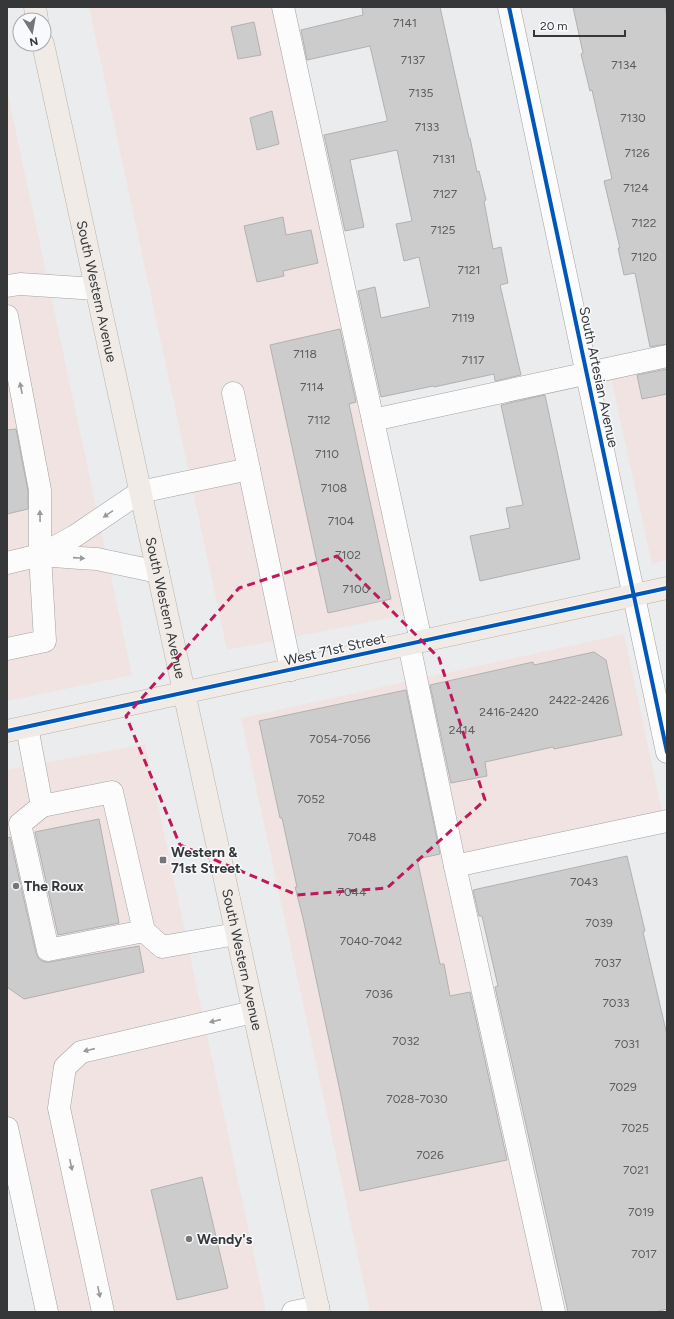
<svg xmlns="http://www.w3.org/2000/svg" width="674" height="1319" font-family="Figtree,sans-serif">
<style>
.commercial{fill:#f1e3e1}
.building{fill:#cccccd;stroke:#b1b1b2}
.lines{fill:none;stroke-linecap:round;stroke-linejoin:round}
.minor-casing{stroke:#a1a2a4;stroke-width:23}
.major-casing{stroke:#bbb3aa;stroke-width:23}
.minor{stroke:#fcfcfc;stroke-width:22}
.major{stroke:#f0ebe6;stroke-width:22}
.cycleway-casing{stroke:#f7f9fc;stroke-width:6}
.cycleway{stroke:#0057b8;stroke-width:4}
.oneway{fill:#999a9a}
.marked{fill:none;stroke:#c2185b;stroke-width:3;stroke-dasharray:8 5;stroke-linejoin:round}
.poi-dot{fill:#757678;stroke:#f7f9fc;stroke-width:1.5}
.labels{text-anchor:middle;stroke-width:3;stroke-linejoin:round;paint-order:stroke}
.number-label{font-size:12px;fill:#5c5c5d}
.street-label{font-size:14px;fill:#363738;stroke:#f7f9fc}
.poi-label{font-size:14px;font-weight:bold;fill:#363738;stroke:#f7f9fc;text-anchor:start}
</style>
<rect width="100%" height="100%" fill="#ebecee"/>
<g class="commercial">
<path d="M89,7H283L415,613L227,650Z"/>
<path d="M7,90L132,675L7,701Z"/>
<path d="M667,356V560L652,564L609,369Z"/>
<path d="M624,634L664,821L456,866L554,1312H370L241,718Z"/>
<path d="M145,744L266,1312H47L7,1127V770Z"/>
</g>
<g class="building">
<path d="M362,7H440L469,138H470L477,172L479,171L486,200L484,201L493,249L501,247L508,283L500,285L521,375L495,381L494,374L434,387L433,386L381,397L358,291L375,287L381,318L430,307L419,257L404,261L396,224L412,221L397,150L350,160L364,227L345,231L324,135L387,121V119L370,46L307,60L301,30L363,15Z"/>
<path d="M573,7H665L667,17V344L650,347L635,273L624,275L618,248H620L604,181L612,179L592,90L590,91L581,54L583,53Z"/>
<path d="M254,22L261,55L238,59L231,27Z"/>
<path d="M272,111L279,144L257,150L250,118Z"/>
<path d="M283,217L286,235L311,230L318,263L283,271L284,276L257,282L244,226Z"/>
<path d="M340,329L356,402L349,404L391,599L328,613L270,345Z"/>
<path d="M667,369V394L642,399L637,375Z"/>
<path d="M545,395L580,559L480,581L470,536L510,528L506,508L523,505L501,405Z"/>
<path d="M16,429L28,491V509L7,514V430Z"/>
<path d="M594,652L606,660L622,735L554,749L553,747L485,762L487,776L451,783L430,685L533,662L534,665Z"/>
<path d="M406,690L440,854L417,859L440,964H444L450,996L470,992L507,1160L360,1191L340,1091L303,918L295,887H297L282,818H280L259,721Z"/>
<path d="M99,819L119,923L58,935L35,832Z"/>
<path d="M10,837L36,953L39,959L44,962H50L139,946L144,972L24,999L7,987V838Z"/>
<path d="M627,856L645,931L643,932L667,1035V1309L655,1312H568L495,987L498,986L482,916H479L473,890Z"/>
<path d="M202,1177L228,1288L177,1300L151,1190Z"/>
</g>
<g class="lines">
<defs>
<g id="minor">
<path d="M283,7L421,641"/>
<path d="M509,7L667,752"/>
<path d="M7,286L20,284L96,289"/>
<path d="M7,316L40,490V555L45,641L7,649"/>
<path d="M233,393L291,670"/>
<path d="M373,420L667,356"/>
<path d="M40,555L75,536L140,492L249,469"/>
<path d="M7,563L40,555L80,558L97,559L158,572"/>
<path d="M409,644L455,866L554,1312"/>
<path d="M27,727L42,806L20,824L48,950L144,931L162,947L236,934"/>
<path d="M42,806L112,792L144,931"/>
<path d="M455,866L667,821"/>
<path d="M7,1128L47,1312"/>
<path d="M103,1312L59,1108L65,1067L81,1052L253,1012"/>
<path d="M293,1312L318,1307"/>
</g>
<g id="major">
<path d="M35,7L37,20"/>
<path id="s1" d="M43,44L319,1312"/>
<path d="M7,731L667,588"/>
</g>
</defs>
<use href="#minor" class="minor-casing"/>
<use href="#major" class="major-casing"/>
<use href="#minor" class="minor"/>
<use href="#major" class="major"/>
<defs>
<g id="cycleway">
<path d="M509,7L667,752"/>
<path d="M7,731L667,588"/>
</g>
</defs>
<use href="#cycleway" class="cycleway-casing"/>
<use href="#cycleway" class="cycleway"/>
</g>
<defs><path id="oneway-solid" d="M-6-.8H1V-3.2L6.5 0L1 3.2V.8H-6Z"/></defs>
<g class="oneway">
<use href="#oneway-solid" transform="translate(21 388) rotate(-101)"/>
<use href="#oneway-solid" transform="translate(108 514) rotate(146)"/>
<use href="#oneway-solid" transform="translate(40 516) rotate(-91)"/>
<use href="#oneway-solid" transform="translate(79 558) rotate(4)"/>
<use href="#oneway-solid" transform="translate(215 1021) rotate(167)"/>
<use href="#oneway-solid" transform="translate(89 1050) rotate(167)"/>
<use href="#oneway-solid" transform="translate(71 1165) rotate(78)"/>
<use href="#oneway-solid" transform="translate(99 1292) rotate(78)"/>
</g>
<path class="marked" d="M337,556L439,658L485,800L387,888L297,895L180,845L126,716L239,588Z"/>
<g class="poi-dot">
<rect x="159" y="856" width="8" height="8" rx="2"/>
<circle cx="16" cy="886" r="4"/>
<circle cx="189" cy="1239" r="4"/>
</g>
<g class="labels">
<g class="number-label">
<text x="405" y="27">7141</text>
<text x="413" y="64">7137</text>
<text x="624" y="69">7134</text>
<text x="421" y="97">7135</text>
<text x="633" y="122">7130</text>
<text x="427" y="131">7133</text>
<text x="637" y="157">7126</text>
<text x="444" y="163">7131</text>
<text x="636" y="192">7124</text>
<text x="445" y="198">7127</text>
<text x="644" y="227">7122</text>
<text x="443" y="234">7125</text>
<text x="644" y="261">7120</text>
<text x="469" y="274">7121</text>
<text x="463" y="322">7119</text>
<text x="305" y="358">7118</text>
<text x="473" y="364">7117</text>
<text x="312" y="391">7114</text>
<text x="319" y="424">7112</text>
<text x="327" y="458">7110</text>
<text x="334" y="492">7108</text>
<text x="341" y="525">7104</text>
<text x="348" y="559">7102</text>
<text x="356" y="593">7100</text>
<text x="579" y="704">2422-2426</text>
<text x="509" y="716">2416-2420</text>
<text x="462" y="734">2414</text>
<text x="340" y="743">7054-7056</text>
<text x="311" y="803">7052</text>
<text x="362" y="841">7048</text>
<text x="584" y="886">7043</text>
<text x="352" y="896">7044</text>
<text x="599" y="927">7039</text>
<text x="371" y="945">7040-7042</text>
<text x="608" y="967">7037</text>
<text x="379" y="998">7036</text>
<text x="616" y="1007">7033</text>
<text x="406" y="1045">7032</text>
<text x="627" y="1048">7031</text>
<text x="623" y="1091">7029</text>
<text x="417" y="1103">7028-7030</text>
<text x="635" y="1132">7025</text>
<text x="430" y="1159">7026</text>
<text x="636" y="1174">7021</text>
<text x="641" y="1216">7019</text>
<text x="644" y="1258">7017</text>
</g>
<g class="street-label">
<text dy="5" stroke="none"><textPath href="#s1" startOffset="253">South Western Avenue</textPath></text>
<text transform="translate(599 377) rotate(78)" y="5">South Artesian Avenue</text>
<text dy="5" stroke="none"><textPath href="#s1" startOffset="577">South Western Avenue</textPath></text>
<text transform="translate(335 649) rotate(-13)" y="5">West 71st Street</text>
<text dy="5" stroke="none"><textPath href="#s1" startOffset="937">South Western Avenue</textPath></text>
</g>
<g class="poi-label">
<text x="171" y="857">Western &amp;<tspan x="171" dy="16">71st Street</tspan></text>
<text x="24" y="891">The Roux</text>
<text x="197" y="1244">Wendy's</text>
</g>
</g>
<rect width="674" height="1319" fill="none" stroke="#363738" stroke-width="16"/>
<g transform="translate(32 32) rotate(169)"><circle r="19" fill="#f7f9fc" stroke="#aaabae"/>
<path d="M0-3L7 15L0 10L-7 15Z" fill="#757678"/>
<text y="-6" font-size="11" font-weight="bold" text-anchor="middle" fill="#363738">N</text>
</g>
<path d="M534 30v6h91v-6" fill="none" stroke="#363738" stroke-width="2"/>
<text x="540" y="30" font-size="12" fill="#363738" stroke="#f7f9fc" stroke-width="3" paint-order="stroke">20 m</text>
</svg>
